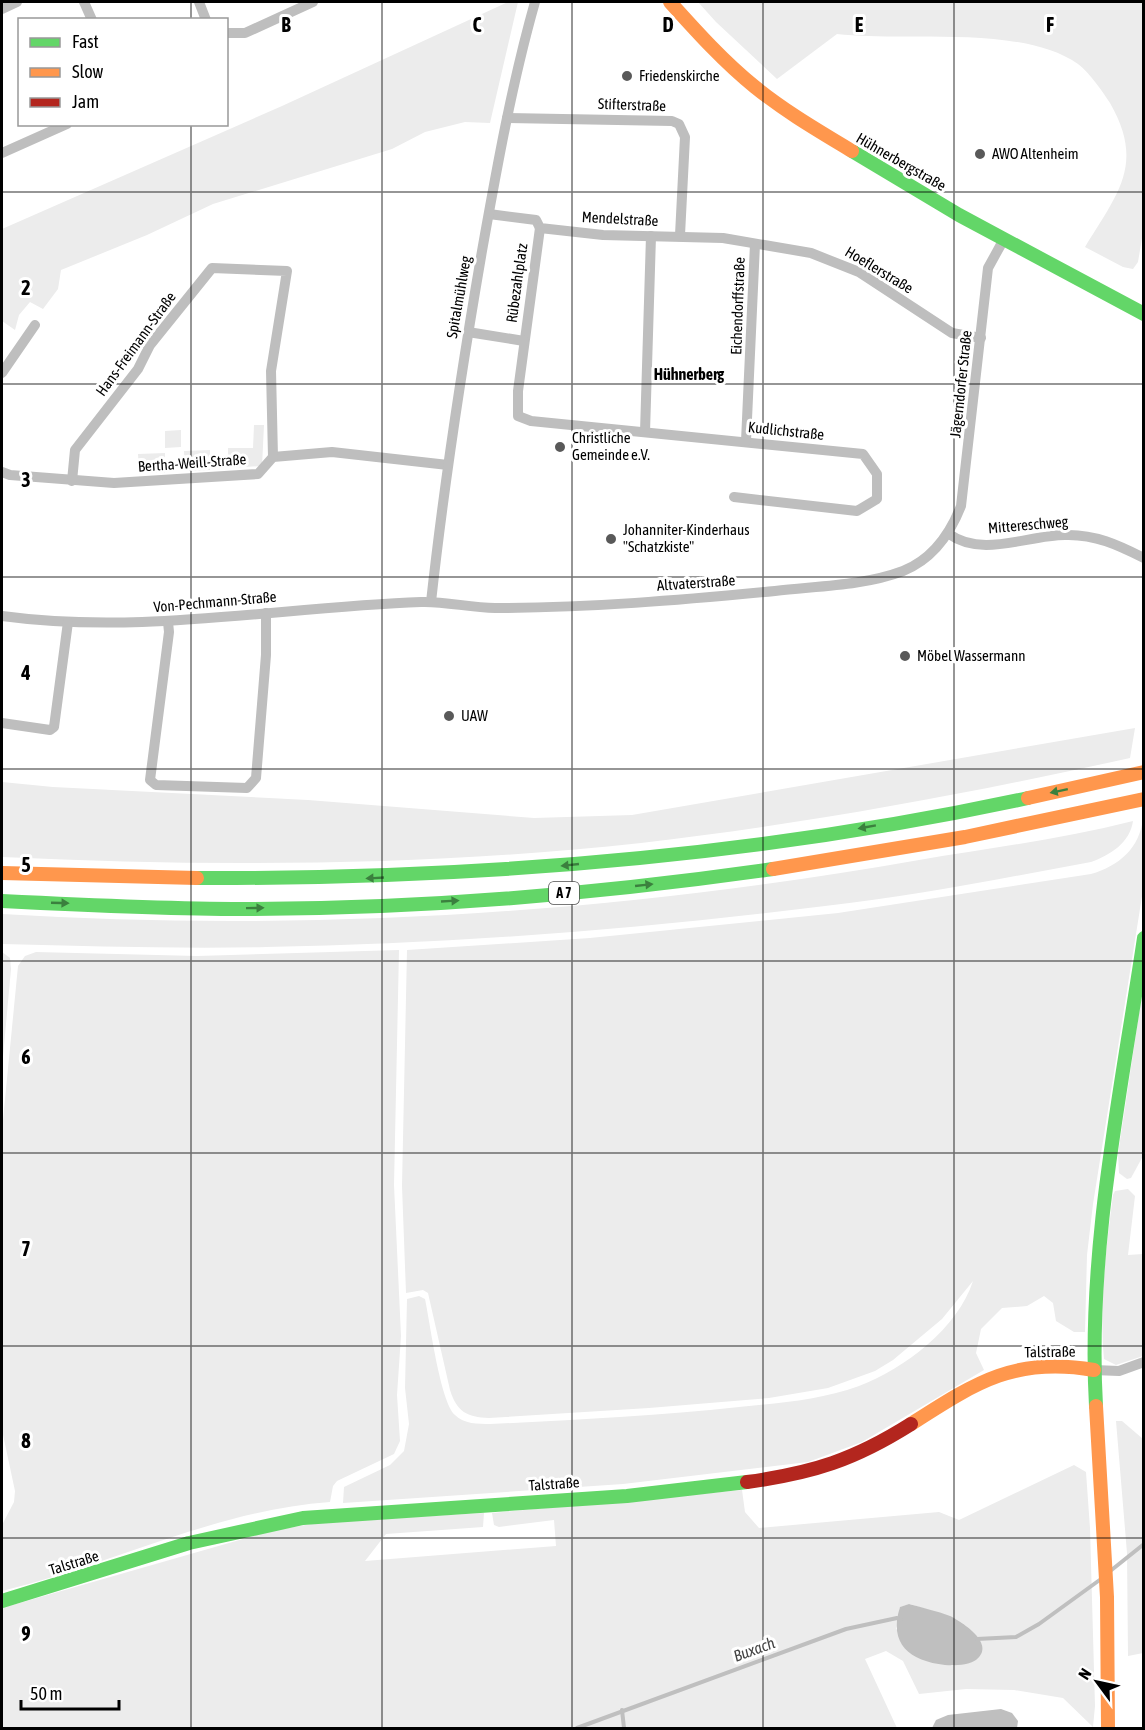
<svg xmlns="http://www.w3.org/2000/svg" width="1145" height="1730" font-family="'Asap Condensed',sans-serif">
<style>
.green{fill:#ececec;fill-rule:evenodd}
.water{fill:#bfbfbf}
.lines{fill:none;stroke-linecap:round;stroke-linejoin:round}
.stream{stroke:#bfbfbf;stroke-width:4}
.street{stroke:#bebebe;stroke-width:10}
.fast{stroke:#63d668;stroke-width:14}
.slow{stroke:#ff974d;stroke-width:14}
.jam{stroke:#b3261e;stroke-width:14}
.oneway{fill:#3b803e}
.grid{fill:none;stroke:#000;stroke-width:1.5;stroke-opacity:0.55}
.poi-dot{fill:#595959;stroke:#fff;stroke-width:2}
.labels{text-anchor:middle;stroke-width:6;stroke-linejoin:round;paint-order:stroke}
.shield{fill:#fff;stroke:#4c4c4c;stroke-width:1.5}
.shield-label{font-size:14px;font-weight:bold;fill:#000}
.poi-label{font-size:15px;fill:#000;stroke:#fff;text-anchor:start}
.street-label{font-size:15px;fill:#000;stroke:#fff}
.neighbourhood-label{font-size:16px;font-weight:bold;fill:#000;stroke:#fff}
.water-label{font-size:16px;font-style:italic;fill:#444;stroke:#fff}
.grid-label{font-size:20px;text-anchor:middle;font-weight:bold;fill:#000;stroke:#fff;stroke-width:6;stroke-linejoin:round;paint-order:stroke}
</style>
<rect width="100%" height="100%" fill="#fff"/>
<g class="green">
<path d="M508,2H518L490,123L465,122L425,132L392,149L213,204L147,235L61,270L58,289L43,309L30,302L19,315L15,330L2,321V229L282,106Z"/>
<path d="M698,2H1143L1144,226L1138,262L1133,269L1123,267L1085,247C1118,193 1145,164 1110,103C1102,91 1090,73 1078,64C1021,24 904,42 837,34L777,79L716,22Z"/>
<path d="M254,425H264L262,466L228,468V448H253Z"/>
<path d="M181,430V447L165,448V431Z"/>
<path d="M210,450V470L185,471L184,451Z"/>
<path d="M165,453V473H139L138,454Z"/>
<path d="M1135,728L1130,758C968,794 806,824 641,843C429,866 215,867 2,857V782L53,787L308,800L534,818L632,815Z"/>
<path d="M1143,818V890L1093,1204L1087,1255L1085,1332H1074L1056,1321L1053,1303L1044,1296L1027,1306L1002,1308L981,1329L976,1353L984,1370L862,1442L808,1462L623,1484L343,1503L344,1487L390,1465L404,1451L409,1424L405,1388L407,1299L419,1296L425,1299C430,1322 440,1401 455,1415C464,1424 478,1424 490,1424C573,1420 656,1416 739,1407C780,1403 820,1400 859,1386C904,1369 958,1328 973,1281L942,1319L893,1360L875,1371L828,1388L769,1398L649,1408L489,1418C467,1417 457,1412 450,1390L428,1293L423,1290L406,1293L402,1186L407,950L590,938L838,913L1091,874C1119,866 1140,848 1143,818Z"/>
<path d="M1133,821C1130,843 1110,855 1091,862C1003,878 915,896 825,906C640,929 452,944 266,947C178,949 90,946 2,944V914C309,933 616,913 919,860C990,848 1062,839 1133,821Z"/>
<path d="M399,950L394,1185L401,1336L397,1395L400,1441L394,1454L337,1481L333,1486L330,1502C216,1510 111,1565 2,1591V1525L14,1502L15,1491L2,1430V1130L18,966L25,956L36,952L197,956Z"/>
<path d="M2,952L10,958L11,969L2,1068Z"/>
<path d="M1143,987V1156L1131,1178L1127,1179L1119,1173L1118,1154Z"/>
<path d="M1128,1189L1135,1196L1128,1255L1143,1254V1356L1116,1365L1104,1359C1099,1305 1106,1249 1113,1195L1115,1191Z"/>
<path d="M1116,1421H1122L1143,1439V1653L1128,1656L1127,1553Z"/>
<path d="M1074,1465L1086,1472L1090,1528L1095,1706L1093,1727L1063,1698L1014,1690L966,1689L919,1694L903,1661L886,1651L865,1659L897,1728H2V1608L271,1531L323,1522L484,1513L483,1527L386,1534L365,1561L556,1546L554,1520L499,1527L494,1525L492,1513L742,1490L745,1512L759,1528L939,1512L959,1520ZM910,1604L950,1617L976,1660L952,1666L896,1629L900,1607Z"/>
</g>
<g class="water">
<path d="M909,1604C923,1608 937,1611 950,1616C962,1622 997,1644 976,1660C969,1665 953,1666 945,1665C910,1661 888,1644 900,1607Z"/>
<path d="M1001,1709L1012,1713L1018,1721L1017,1728H932L936,1720L948,1715Z"/>
</g>
<g class="lines">
<g class="stream">
<path d="M1109,1572L1144,1544"/>
<path d="M977,1639L1016,1637L1039,1624L1101,1579"/>
<path d="M622,1710L624,1728"/>
<path d="M577,1728L846,1629L897,1618L901,1620"/>
</g>
<g class="street">
<path d="M84,2L92,20"/>
<path d="M199,2L206,20"/>
<path d="M2,9L17,2"/>
<path d="M226,33H245L313,2"/>
<path d="M507,118L672,121L679,124L685,137L680,235"/>
<path d="M2,153L67,124"/>
<path d="M489,214L536,220L540,228L603,235L723,238L811,253L859,272L952,333L981,338"/>
<path d="M540,228L518,391V416L531,421L863,454L877,474V499L857,511L734,497"/>
<path d="M468,332L524,341"/>
<path d="M2,373L35,325"/>
<path d="M645,432L651,236"/>
<path d="M746,441L755,244"/>
<path d="M2,472L10,475L114,483L258,474L273,457L332,452L448,465"/>
<path d="M72,481L75,450L138,369L150,345L212,268L287,271L271,371L273,457"/>
<path d="M949,534C982,558 1028,535 1065,535C1095,534 1118,545 1144,558"/>
<path d="M431,602C444,484 462,367 482,251C497,167 512,83 535,2"/>
<path d="M2,616C142,635 280,607 421,602C445,601 470,608 495,608C588,608 682,600 775,591C817,586 863,586 903,571C933,559 950,534 961,506L988,268L1004,239"/>
<path d="M168,622L169,632L150,780L156,785L247,788L256,778L266,655V613"/>
<path d="M2,723L50,730L54,727L68,622"/>
<path d="M1094,1370L1119,1371L1144,1362"/>
</g>
<g class="fast">
<path d="M852,151L959,215L1144,314"/>
<path d="M197,878C475,879 756,857 1028,798"/>
<path d="M2,901C82,905 163,909 243,909C420,909 598,894 773,869"/>
<path d="M1096,1406C1087,1249 1121,1093 1144,938"/>
<path d="M2,1601L189,1543L303,1518L627,1496L747,1482"/>
</g>
<g class="slow">
<path d="M670,2C697,32 724,62 755,87C786,112 819,131 852,151"/>
<path d="M1028,798L1144,772"/>
<path d="M773,869L965,837L1144,799"/>
<path d="M2,873L197,878"/>
<path d="M1096,1406L1107,1597L1108,1728"/>
<path d="M911,1424C975,1383 1015,1356 1094,1370"/>
</g>
<path class="jam" d="M747,1482C813,1473 854,1460 911,1424"/>
</g>
<defs><path id="oneway-solid" d="M-6-.8H1V-3.2L6.5 0L1 3.2V.8H-6Z" transform="scale(1.5)"/></defs>
<g class="oneway">
<use href="#oneway-solid" transform="translate(1059 791) rotate(168)"/>
<use href="#oneway-solid" transform="translate(867 827) rotate(170)"/>
<use href="#oneway-solid" transform="translate(570 865) rotate(174)"/>
<use href="#oneway-solid" transform="translate(375 878) rotate(177)"/>
<use href="#oneway-solid" transform="translate(644 885) rotate(-6)"/>
<use href="#oneway-solid" transform="translate(450 901) rotate(-3)"/>
<use href="#oneway-solid" transform="translate(60 903) rotate(2)"/>
<use href="#oneway-solid" transform="translate(255 908) rotate(-1)"/>
</g>
<path class="grid" d="M191,2V20M382,2V1728M572,2V1728M763,2V1728M954,2V1728M191,124V1728M2,192H1144M2,384H1144M2,577H1144M2,769H1144M2,961H1144M2,1153H1144M2,1346H1144M2,1538H1144"/>
<g class="poi-dot">
<circle cx="627" cy="76" r="6"/>
<circle cx="980" cy="154" r="6"/>
<circle cx="560" cy="447" r="6"/>
<circle cx="611" cy="539" r="6"/>
<circle cx="905" cy="656" r="6"/>
<circle cx="449" cy="716" r="6"/>
</g>
<g class="labels">
<rect class="shield" x="549" y="882" width="30" height="22" rx="4.5"/>
<g class="shield-label">
<text x="564" y="898">A 7</text>
</g>
<g class="poi-label">
<text x="639" y="81">Friedenskirche</text>
<text x="992" y="159">AWO Altenheim</text>
<text x="572" y="443">Christliche<tspan x="572" dy="17">Gemeinde e.V.</tspan></text>
<text x="623" y="535">Johanniter-Kinderhaus<tspan x="623" dy="17">"Schatzkiste"</tspan></text>
<text x="917" y="661">Möbel Wassermann</text>
<text x="461" y="721">UAW</text>
</g>
<g class="street-label">
<text transform="translate(632 105) rotate(2)" y="5">Stifterstraße</text>
<text transform="translate(901 162) rotate(30)" y="5">Hühnerbergstraße</text>
<text transform="translate(620 219) rotate(3)" y="5">Mendelstraße</text>
<text transform="translate(879 270) rotate(31)" y="5">Hoeflerstraße</text>
<text transform="translate(517 283) rotate(-82)" y="5">Rübezahlplatz</text>
<text transform="translate(459 297) rotate(-80)" y="5">Spitalmühlweg</text>
<text transform="translate(738 306) rotate(-88)" y="5">Eichendorffstraße</text>
<text transform="translate(136 344) rotate(-54)" y="5">Hans-Freimann-Straße</text>
<text transform="translate(961 384) rotate(-84)" y="5">Jägerndorfer Straße</text>
<text transform="translate(786 431) rotate(6)" y="5">Kudlichstraße</text>
<text transform="translate(192 463) rotate(-4)" y="5">Bertha-Weill-Straße</text>
<text transform="translate(1028 525) rotate(-5)" y="5">Mittereschweg</text>
<text transform="translate(696 583) rotate(-4)" y="5">Altvaterstraße</text>
<text transform="translate(215 602) rotate(-5)" y="5">Von-Pechmann-Straße</text>
<text transform="translate(1050 1352) rotate(-1)" y="5">Talstraße</text>
<text transform="translate(554 1484) rotate(-4)" y="5">Talstraße</text>
<text transform="translate(74 1563) rotate(-17)" y="5">Talstraße</text>
</g>
<g class="neighbourhood-label">
<text x="689" y="380">Hühnerberg</text>
</g>
<g class="water-label">
<text transform="translate(754 1649) rotate(-20)" y="6">Buxach</text>
</g>
</g>
<g class="grid-label">
<text x="286" y="32">B</text>
<text x="477" y="32">C</text>
<text x="668" y="32">D</text>
<text x="859" y="32">E</text>
<text x="1050" y="32">F</text>
<text x="26" y="295">2</text>
<text x="26" y="487">3</text>
<text x="26" y="680">4</text>
<text x="26" y="872">5</text>
<text x="26" y="1064">6</text>
<text x="26" y="1256">7</text>
<text x="26" y="1448">8</text>
<text x="26" y="1641">9</text>
</g>
<rect width="1145" height="1730" fill="none" stroke="#000000" stroke-width="6"/>
<rect x="18" y="18" width="210" height="108" fill="#ffffff" stroke="#999999" stroke-width="1.5"/>
<rect x="30" y="38" width="30" height="9" fill="#63d668" stroke="#999999" stroke-width="1.5"/>
<text x="72" y="48" font-size="18" fill="#000000">Fast</text>
<rect x="30" y="68" width="30" height="9" fill="#ff974d" stroke="#999999" stroke-width="1.5"/>
<text x="72" y="78" font-size="18" fill="#000000">Slow</text>
<rect x="30" y="98" width="30" height="9" fill="#b3261e" stroke="#999999" stroke-width="1.5"/>
<text x="72" y="108" font-size="18" fill="#000000">Jam</text>
<g transform="translate(1097 1682) rotate(303)" stroke="#ffffff" stroke-width="4.5" paint-order="stroke">
<path d="M0-4.5L10 22L0 15L-10 22Z" fill="#000000"/>
<text y="-9" font-size="16" font-weight="bold" text-anchor="middle" fill="#000000">N</text>
</g>
<path d="M21 1700v9h98v-9" fill="none" stroke="#000000" stroke-width="3"/>
<text x="30" y="1700" font-size="18" fill="#000000" stroke="#ffffff" stroke-width="4.5" paint-order="stroke">50 m</text>
</svg>
